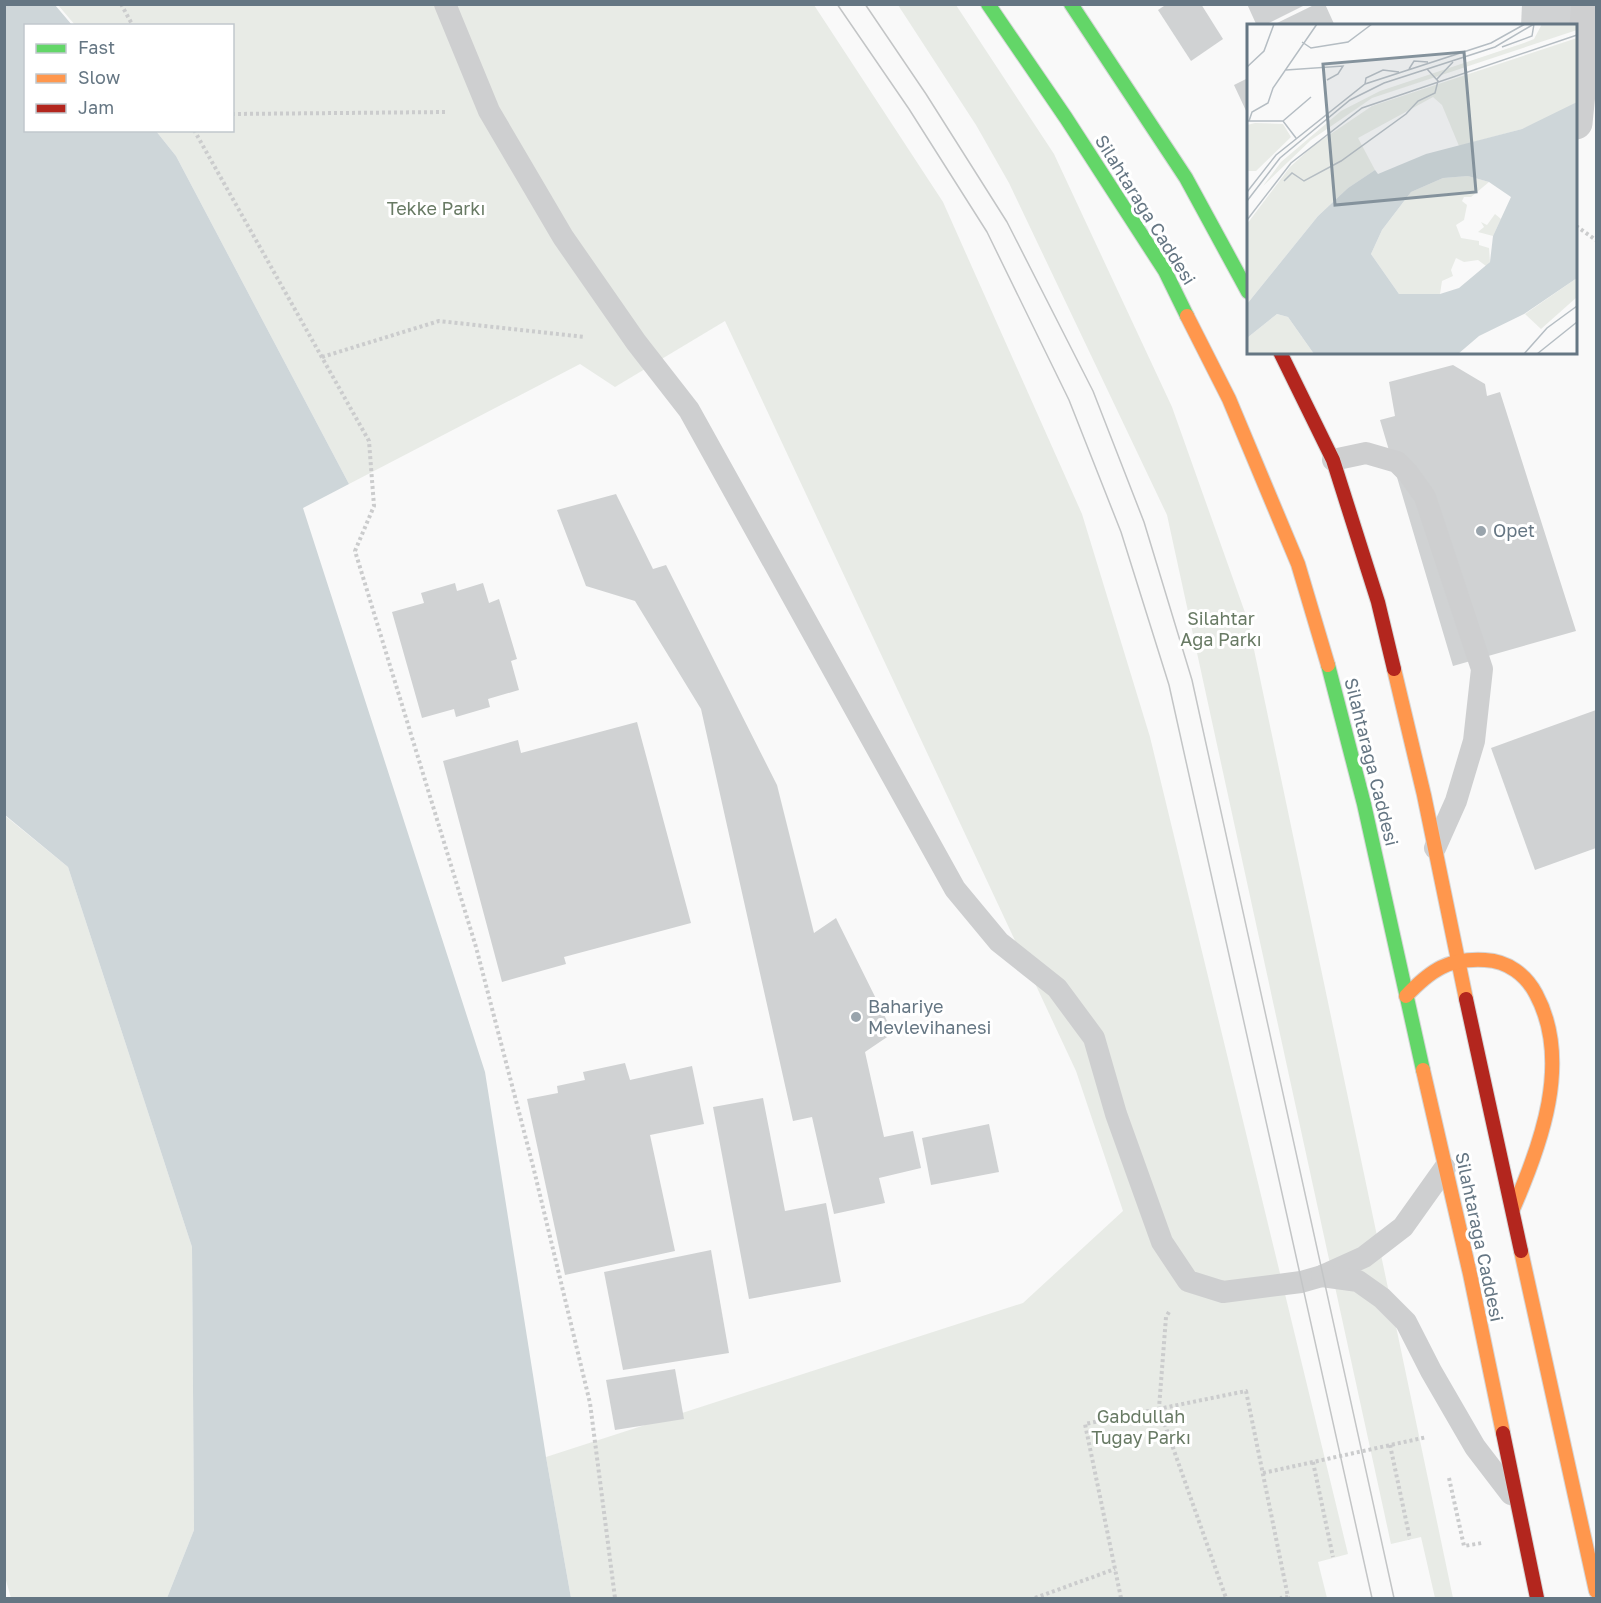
<svg xmlns="http://www.w3.org/2000/svg" width="1601" height="1603" font-family="'Golos Text',sans-serif">
<style>
.green{fill:#e8ebe6}
.water{fill:#ced6d9}
.building{fill:#d0d2d3}
.lines{fill:none;stroke-linecap:round;stroke-linejoin:round}
.fast-casing{stroke:#d5d6d7;stroke-width:16}
.slow-casing{stroke:#d5d6d7;stroke-width:16}
.jam-casing{stroke:#d5d6d7;stroke-width:16}
.path{stroke:#cbcccd;stroke-width:4;stroke-dasharray:3 3;stroke-linecap:butt}
.lane{stroke:#cecfd0;stroke-width:22}
.street{stroke:#cecfd0;stroke-width:33}
.fast{stroke:#63d668;stroke-width:14}
.slow{stroke:#ff974d;stroke-width:14}
.jam{stroke:#b3261e;stroke-width:14}
.tram{stroke:#c3c5c6;stroke-width:1.5}
.poi-dot{fill:#99a4ac;stroke:#fff;stroke-width:2}
.labels{text-anchor:middle;stroke-width:6;stroke-linejoin:round;paint-order:stroke}
.park-label{font-size:18px;fill:#687a64;stroke:#fff}
.street-label{font-size:18px;fill:#657683;stroke:#fff}
.poi-label{font-size:18px;fill:#657683;stroke:#fff;text-anchor:start}
.inset-road{fill:none;stroke:#b5bdc3;stroke-width:1.5}
.view{fill:#84929c;fill-opacity:0.15;stroke:#84929c;stroke-width:3}
.inset-edge{fill:none;stroke:#657683;stroke-width:3}
</style>
<rect width="100%" height="100%" fill="#f9f9f9"/>
<g class="green">
<path d="M58,5H814L943,202L1082,514L1150,737L1348,1554L1318,1562L1327,1598H571L546,1457L1023,1303L1123,1211L1076,1071L725,321L615,387L580,364L349,484L176,156L156,131L232,130V26L75,25Z"/>
<path d="M898,5H956L1054,154L1172,407L1248,621L1453,1598H1435L1421,1537L1391,1544L1167,515L1009,183L976,125Z"/>
<path d="M4,815L68,867L192,1247L194,1530L167,1598H11L5,1577Z"/>
</g>
<path class="water" d="M4,5H55L72,25L26,26V130L156,131L176,156L349,484L303,508L485,1072L546,1457L571,1598H167L194,1530L192,1247L68,867L5,815Z"/>
<g class="building">
<path d="M1167,4H1201L1223,39L1191,61L1158,10Z"/>
<path d="M1247,4H1307L1263,26H1257Z"/>
<path d="M1316,4H1325L1335,26H1279L1277,23Z"/>
<path d="M1522,4H1574L1572,26H1521Z"/>
<path d="M1248,78V115L1234,85Z"/>
<path d="M1453,365L1485,384L1487,396L1500,392L1576,631L1453,666L1380,420L1395,416L1389,382Z"/>
<path d="M616,494L653,569L666,565L777,785L814,933L836,918L893,1033L865,1052L884,1137L913,1131L921,1168L879,1178L885,1203L834,1214L812,1117L793,1121L701,709L635,601L586,586L557,510Z"/>
<path d="M455,583L457,591L483,583L489,603L499,599L517,659L511,661L519,690L488,699L490,707L456,717L454,709L422,718L392,612L424,603L421,593Z"/>
<path d="M1596,710V848L1535,870L1491,748Z"/>
<path d="M637,722L691,923L564,957L566,964L502,982L443,761L518,740L521,753Z"/>
<path d="M625,1063L630,1080L692,1066L704,1124L650,1135L675,1251L565,1275L527,1099L558,1093L557,1086L585,1080L583,1072Z"/>
<path d="M763,1098L785,1211L826,1203L841,1282L749,1299L713,1107Z"/>
<path d="M989,1124L999,1172L931,1185L922,1138Z"/>
<path d="M711,1250L729,1353L623,1370L604,1272Z"/>
<path d="M675,1369L684,1419L615,1430L606,1380Z"/>
</g>
<g class="lines">
<defs>
<g id="fast">
<path d="M988,4L1066,118L1165,271L1187,316"/>
<path d="M1071,4L1186,178L1248,292"/>
<path d="M1328,665L1364,804L1423,1070"/>
</g>
<g id="slow">
<path d="M1187,316L1229,399L1298,564L1328,665"/>
<path d="M1394,669L1424,795L1466,999"/>
<path d="M1406,996C1431,970 1448,958 1485,960C1508,961 1526,975 1536,994C1572,1061 1541,1145 1513,1209"/>
<path d="M1423,1070L1470,1274L1503,1433"/>
<path d="M1521,1251L1596,1591"/>
</g>
<g id="jam">
<path d="M1280,352L1333,460L1378,602L1394,669"/>
<path d="M1466,999L1521,1251"/>
<path d="M1503,1433L1537,1598"/>
</g>
</defs>
<use href="#fast" class="fast-casing"/>
<use href="#slow" class="slow-casing"/>
<use href="#jam" class="jam-casing"/>
<g class="path">
<path d="M121,4L133,26"/>
<path d="M232,114L448,112"/>
<path d="M194,130L369,441L374,506L355,551L476,947L533,1166L590,1403L615,1598"/>
<path d="M1576,226L1596,240"/>
<path d="M322,357L439,321L585,337"/>
<path d="M1169,1312L1166,1317L1159,1408L1226,1598"/>
<path d="M1390,1445L1410,1539"/>
<path d="M1313,1462L1333,1557"/>
<path d="M1263,1473L1427,1437"/>
<path d="M1449,1478L1464,1546L1482,1543"/>
<path d="M1035,1598L1115,1569"/>
<path d="M1121,1598L1085,1424L1246,1391L1288,1597L1280,1598"/>
</g>
<g class="lane">
<path d="M445,4L489,111L563,237L636,342L689,410L955,889L999,942L1057,988L1094,1038L1116,1114L1162,1242L1188,1281L1223,1292L1301,1282L1322,1276L1364,1257L1403,1227L1445,1168"/>
<path d="M1333,460L1366,453L1397,462L1408,473L1425,497L1482,669L1474,741L1456,801L1435,848"/>
<path d="M1322,1276L1358,1281L1382,1298L1406,1322L1431,1371L1475,1447L1511,1494"/>
</g>
<path class="street" d="M1576,123L1588,4"/>
<use href="#fast" class="fast"/>
<use href="#slow" class="slow"/>
<use href="#jam" class="jam"/>
<g class="tram">
<path d="M837,4L909,109L987,232L1069,400L1121,532L1169,685L1372,1598"/>
<path d="M865,4L926,94L1007,222L1093,391L1144,522L1192,680L1394,1598"/>
</g>
</g>
<g class="poi-dot">
<circle cx="1481" cy="531" r="6"/>
<circle cx="856" cy="1017" r="6"/>
</g>
<g class="labels">
<g class="park-label">
<text x="436" y="215">Tekke Parkı</text>
<text x="1221" y="625">Silahtar<tspan x="1221" dy="21">Ağa Parkı</tspan></text>
<text x="1141" y="1423">Gabdullah<tspan x="1141" dy="21">Tugay Parkı</tspan></text>
</g>
<g class="street-label">
<text transform="translate(1145 210) rotate(58)" y="6">Silahtarağa Caddesi</text>
<text transform="translate(1371 762) rotate(76)" y="6">Silahtarağa Caddesi</text>
<text transform="translate(1479 1237) rotate(78)" y="6">Silahtarağa Caddesi</text>
</g>
<g class="poi-label">
<text x="1493" y="537">Opet</text>
<text x="868" y="1013">Bahariye<tspan x="868" dy="21">Mevlevihanesi</tspan></text>
</g>
</g>
<g transform="translate(1247 24)">
<rect width="330" height="330" fill="#f9f9f9"/>
<path d="M295,0H330V6L125,74L64,116L16,162L34,138L94,87L133,67L277,19L287,15ZM330,14V78L313,89L275,105L212,122L195,81L186,73L111,114L128,146L101,164L71,192L0,280V200L43,143L66,122L125,82ZM8,99L36,100L44,113L9,147H0V101ZM221,152L242,158L224,173H217L215,177L220,181L217,196L209,201L214,214L232,217V221L242,224L243,238L239,242L231,236L217,238L209,234L204,246L206,252L195,257L193,270H152L124,230L135,206L164,168L196,154ZM248,190L254,195L246,212L231,208L237,203L234,198L240,201ZM330,254V273L294,305L278,290ZM30,290L41,293L67,330H0V314Z" fill="#e8ebe6"/>
<path d="M330,78V254L277,290L232,312L211,330H67L41,293L30,290L0,314V280L71,192L101,164L128,146L131,150L179,130L275,105ZM221,152L242,158L264,173L246,212L243,238L212,264L193,270H152L124,230L135,206L164,168L196,154Z" fill="#ced6d9" fill-rule="evenodd"/>
<path class="inset-road" d="M55,18L64,24L101,18L125,0M255,23L285,12L287,0M0,43L17,27L27,0M162,45L167,37L181,38M39,46L96,42L91,50L80,56M190,55L206,38M118,60L119,54L136,46L152,48M0,97H36L49,114M2,97L5,88L21,79L26,64L70,0M36,97L64,73M37,157L45,149L57,157L94,137L159,90L171,77L188,69L191,57L180,45M0,168L29,131L118,60L244,19L278,0M0,177L33,134L103,76L137,59L248,23L287,0M0,196L44,139L115,84L330,11M277,330L300,304L330,282M290,330L330,298"/>
<path class="view" d="M217,28L229,168L88,181L76,40Z"/>
<rect width="330" height="330" class="inset-edge"/>
</g>
<rect width="1601" height="1603" fill="none" stroke="#657683" stroke-width="12"/>
<rect x="24" y="24" width="210" height="108" fill="#ffffff" stroke="#c1c8cd" stroke-width="1.5"/>
<rect x="36" y="44" width="30" height="9" fill="#63d668" stroke="#c1c8cd" stroke-width="1.5"/>
<text x="78" y="54" font-size="18" fill="#657683">Fast</text>
<rect x="36" y="74" width="30" height="9" fill="#ff974d" stroke="#c1c8cd" stroke-width="1.5"/>
<text x="78" y="84" font-size="18" fill="#657683">Slow</text>
<rect x="36" y="104" width="30" height="9" fill="#b3261e" stroke="#c1c8cd" stroke-width="1.5"/>
<text x="78" y="114" font-size="18" fill="#657683">Jam</text>
</svg>
